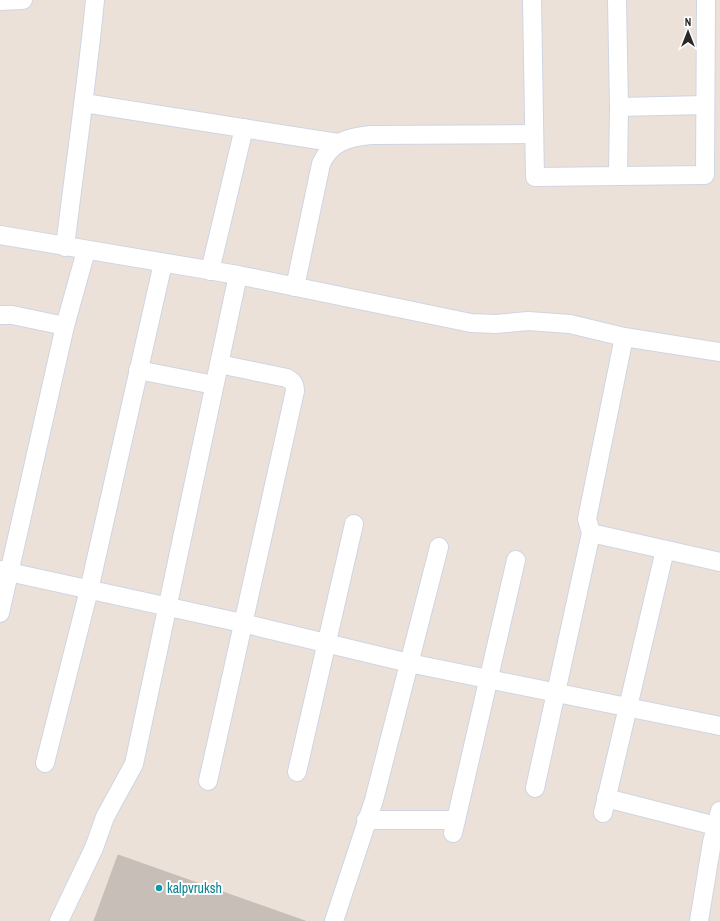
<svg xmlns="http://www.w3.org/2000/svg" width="720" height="921" font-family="'Archivo Narrow',sans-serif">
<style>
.building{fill:#c7beb8;stroke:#c7bdb2}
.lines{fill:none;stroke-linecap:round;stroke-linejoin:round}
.minor-casing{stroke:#ced5e3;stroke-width:20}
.minor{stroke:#fff;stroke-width:18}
.culture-dot{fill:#0f9aa8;stroke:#fff;stroke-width:1.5}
.labels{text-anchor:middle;stroke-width:4;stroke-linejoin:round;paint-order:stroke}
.culture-label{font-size:14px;fill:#0d838f;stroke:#fff;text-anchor:start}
</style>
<rect width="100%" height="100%" fill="#ece1d8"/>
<path class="building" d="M118,855L305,921H94Z"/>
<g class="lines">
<defs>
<g id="minor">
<path d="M532,0L535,177L705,175L706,0"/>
<path d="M617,0L619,107L705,105"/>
<path d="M0,1L23,0"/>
<path d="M84,103L338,143"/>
<path d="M618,176L619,107"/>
<path d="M0,235L238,275L471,323L496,324L528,321L570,324L624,337L720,352"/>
<path d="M65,247C75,164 87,83 95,0"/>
<path d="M210,271L244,128"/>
<path d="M295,287L321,164C330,142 349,137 371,135L534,134"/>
<path d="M0,315H12L65,326"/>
<path d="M138,370L214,385"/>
<path d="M591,533L720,562"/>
<path d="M0,570L242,623L409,663L720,726"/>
<path d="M0,613L65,326L86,251"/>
<path d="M45,763L89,590L163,263"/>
<path d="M297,772L354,524"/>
<path d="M208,781L295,391C295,384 293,382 287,378L219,364"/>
<path d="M535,788L591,533L587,519L624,337"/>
<path d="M606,798L716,826"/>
<path d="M603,813L665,550"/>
<path d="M366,820H456"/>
<path d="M453,833L516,560"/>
<path d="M59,921L94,848L105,817L134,764L238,275"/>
<path d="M334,921L374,800L439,547"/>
<path d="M699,921L712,842L720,811"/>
</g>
</defs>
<use href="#minor" class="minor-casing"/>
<use href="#minor" class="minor"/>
</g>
<circle class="culture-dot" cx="159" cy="888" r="4"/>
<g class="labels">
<g class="culture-label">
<text x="167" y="893">kalpvruksh</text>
</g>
</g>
<g transform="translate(688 32)" stroke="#ffffff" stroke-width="3" paint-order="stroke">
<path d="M0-3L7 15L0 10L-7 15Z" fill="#282828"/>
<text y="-6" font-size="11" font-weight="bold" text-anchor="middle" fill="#282828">N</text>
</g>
</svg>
